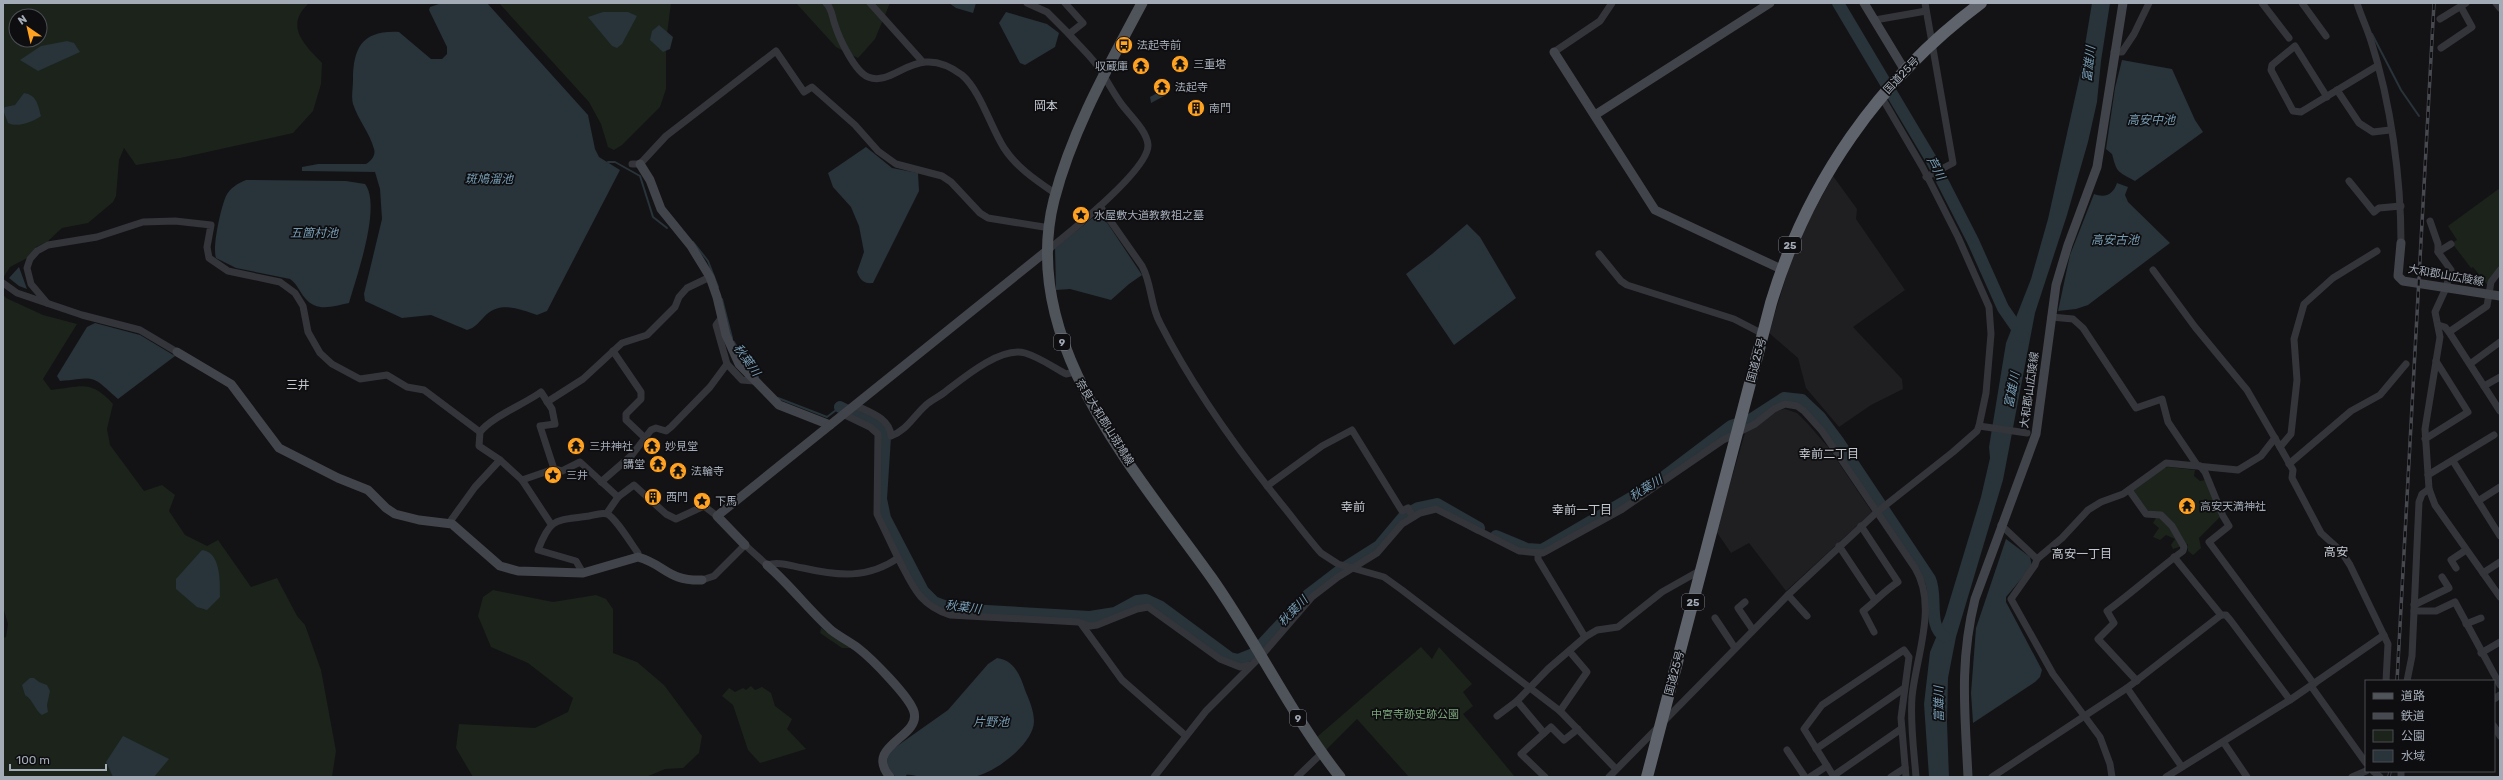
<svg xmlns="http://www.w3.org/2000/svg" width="2503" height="780" font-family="Rubik,'Noto Sans JP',sans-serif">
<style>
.built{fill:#1f1f22}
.green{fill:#1b231b;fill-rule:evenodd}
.water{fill:#28333a}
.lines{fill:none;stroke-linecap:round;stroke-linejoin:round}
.stream{stroke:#28333a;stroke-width:2}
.river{stroke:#28333a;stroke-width:12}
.street{stroke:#34353a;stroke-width:7}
.secondary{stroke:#42444b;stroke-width:9}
.primary{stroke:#4f535a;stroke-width:11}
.highway{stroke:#5f646c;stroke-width:12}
.rail-casing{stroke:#474950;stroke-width:3.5}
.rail{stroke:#0e0e10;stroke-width:2;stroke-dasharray:6;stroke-linecap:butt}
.labels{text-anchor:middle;stroke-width:3.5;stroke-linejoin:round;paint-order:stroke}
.shield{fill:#0e0e10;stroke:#767c85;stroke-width:1}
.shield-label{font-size:10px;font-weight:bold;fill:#a3abb7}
.poi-label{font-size:11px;fill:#a3abb7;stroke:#0e0e10;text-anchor:start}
.street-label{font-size:11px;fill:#a3abb7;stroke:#0e0e10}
.park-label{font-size:11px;fill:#79a479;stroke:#0e0e10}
.water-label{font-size:12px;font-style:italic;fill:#779db5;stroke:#0e0e10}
.neighbourhood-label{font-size:12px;fill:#c5c9d2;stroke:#0e0e10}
</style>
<rect width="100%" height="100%" fill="#131315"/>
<g class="built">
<path d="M1833,176L1857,209L1856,219L1905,290L1853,327L1902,379L1903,389L1871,405L1839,427L1806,388L1798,358L1769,333L1791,260L1803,231Z"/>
<path d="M1785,409L1797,413L1808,424L1828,447L1872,512L1786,591L1749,543L1731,553L1716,531L1745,433L1777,411Z"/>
</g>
<g class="green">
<path d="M3,3H309C284,26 304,44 322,63L321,84L313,111L293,133L180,158L136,165L124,148L119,160L116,196L113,202L88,223L62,228L47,242L36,247L31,256L10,267L3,278ZM16,16H40V40H16Z"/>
<path d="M499,3H671L666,42V89L660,107L622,145L614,150L608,147L601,124L589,102Z"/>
<path d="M796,3H890L875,39L858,58L836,47Z"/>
<path d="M2500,188V268L2489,287L2473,267L2471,268L2452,243L2457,240L2448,226Z"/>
<path d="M3,294L6,298L43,315L77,324L43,379L51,390C82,387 90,379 113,404L107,429L110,445L144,491L162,485L175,495L169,511L185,535L207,546L218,540L251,587L277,578L297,616L305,625L321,670L336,751L332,777H3V638L6,637L8,624L3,607Z"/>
<path d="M2168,467L2195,470L2194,476L2200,481L2205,480L2221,516L2199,538L2201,548L2193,555L2188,551V544L2173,549L2171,545L2175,539L2166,535L2160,540L2153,537L2159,528L2153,523L2159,513L2146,510L2132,490L2160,469Z"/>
<path d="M493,590L553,602L596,595L606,599L613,609V653L637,662L664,685L702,736L699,753L683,768L665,769L646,777H473L456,748L459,724L535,728L568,712L573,698L528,663L491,647L478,616L483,597Z"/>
<path d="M821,628L852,648H842L820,633Z"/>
<path d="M1421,647L1432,659L1439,647L1472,684L1463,692L1473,706L1463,714L1515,777H1409L1357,719L1326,750L1317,737Z"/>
<path d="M751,686L755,690L762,687L771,693L775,706L792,719L787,729L806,749L760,763L748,750L733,705L722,696L729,688L735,692L743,688L746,690Z"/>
</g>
<g class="water">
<path d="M442,3H487L588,115L595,149L599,157L620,170L547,311L537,315C519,309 499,300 484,317C478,323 475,328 467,330L431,315L402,318L365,301L364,294L382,219L380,189L375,172L302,171V167L318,164H366C371,161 376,156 374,149C370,133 358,120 353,104C351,97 353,88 353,80C353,47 363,30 399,32L431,59H442L447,54V47L429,10L430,7Z"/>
<path d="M949,3H976L973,13L956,8Z"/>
<path d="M2092,3H2110L2101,61L2097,102L2088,142L2067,215L2035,313L2003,480L1956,637L1948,678L1947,722L1949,777H1929L1924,704L1930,652L1945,616L1981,497L1990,458L1989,447L2006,343L2031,279L2048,219L2080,75Z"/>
<path d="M603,12H628L637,16L622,44L617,48L612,46L588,17Z"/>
<path d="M1006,12L1047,24L1059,33L1055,47L1025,65L1020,63L999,23Z"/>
<path d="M659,25L673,37L670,49L663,52L650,40L652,31Z"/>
<path d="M67,41L74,43L80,52L38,71L20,60L41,46Z"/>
<path d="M2122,60L2172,69L2195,120L2203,132L2135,181C2117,171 2117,173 2112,154L2106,149L2115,88Z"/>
<path d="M1164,89L1167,91L1166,95L1151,103L1150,97Z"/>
<path d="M24,93C37,95 38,105 41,116C33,122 17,128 8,123L3,110L5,107L15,105Z"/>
<path d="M866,147L892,168L918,173L919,191L873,283C864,284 860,280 857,272L864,252L859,226L851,207L833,187L828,173Z"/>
<path d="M246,180L346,181L365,184C382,206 356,278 349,303C334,306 317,313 305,298C299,291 298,285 290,279L236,268L216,258C212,247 221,207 226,196C230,188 238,183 246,180Z"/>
<path d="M2117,183L2128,187L2125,195L2128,202L2170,243L2088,305L2076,309L2058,311L2070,255L2094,194C2105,198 2113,195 2117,183Z"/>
<path d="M1100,212L1142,275L1129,284L1111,300L1070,289L1056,290L1055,248Z"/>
<path d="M1467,224L1480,237L1516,298L1454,345L1406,274L1432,254Z"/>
<path d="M19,267L27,289L19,286L9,278Z"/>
<path d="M95,323L140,335L175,356L118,399C89,373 97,378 60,381L57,376L87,327Z"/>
<path d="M2006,539L2030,557L2032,566L2006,597V602L2042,670L2040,677L2035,682L1973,723L1971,693L1976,628Z"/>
<path d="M202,550C221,552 220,582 220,597L207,610L197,607L176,589V579Z"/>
<path d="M997,658C1014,660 1020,675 1025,690C1029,700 1034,710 1034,722C1033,745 993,774 973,777C957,779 939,778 923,777C917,777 911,774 906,775L907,777H896C887,768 885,762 890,751L948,710L988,664Z"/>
<path d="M30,678H34L39,682L47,685L50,691L47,705L48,712L42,715C34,709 34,701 25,695L22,685Z"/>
<path d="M123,736L169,759L154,777H113L106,762Z"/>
</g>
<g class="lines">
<g class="stream">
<path d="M2372,34L2401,90L2419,116"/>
<path d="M608,162H615L640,176L653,217L667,228"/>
<path d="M693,242L708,261L718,287"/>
<path d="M722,299L732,338"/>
<path d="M734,342L744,360L758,377"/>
<path d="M778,398L827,417L840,407"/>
</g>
<g class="river">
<path d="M1838,3L1932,161L1973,241L2003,308L2023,337"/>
<path d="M840,407L882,428L885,437L881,499L885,518L923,591L934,602L952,609L1090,617L1115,613L1137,601L1146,600L1161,607L1230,658L1238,660L1253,654L1308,595L1338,572L1379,546L1405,515L1418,508L1437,504L1479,528"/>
<path d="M1665,476L1731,426L1750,420L1784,398L1802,400L1820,417L1838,441L1930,579C1938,596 1927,627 1945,637"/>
<path d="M1496,536L1527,549L1542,550L1648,488"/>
</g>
<g class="street">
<path d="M826,3C832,8 832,17 835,25C839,38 855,72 868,77C896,88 915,40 962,75C980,90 991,128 1004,148C1017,168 1037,181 1056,194"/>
<path d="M870,3L922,61"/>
<path d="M1027,3L1047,12L1069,34"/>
<path d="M1925,3L1953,163L1926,177"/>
<path d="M2262,3L2289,38"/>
<path d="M2302,3L2326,36"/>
<path d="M2357,3C2361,16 2367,28 2371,41C2391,103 2401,178 2401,243"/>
<path d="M2496,3L2500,8"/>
<path d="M2440,19L2466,3"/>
<path d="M1875,20L1926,11"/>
<path d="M2441,48L2472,27L2461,7"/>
<path d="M1554,52L1600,21L1612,3"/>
<path d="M2114,52H2122L2134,34L2149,3"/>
<path d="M2337,90L2359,123L2373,132L2390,130"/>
<path d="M2327,97L2295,46L2272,65L2271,70L2293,111L2301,112L2377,66"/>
<path d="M632,164H640L666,136L776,51L804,92L812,87L855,125L878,151L896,164L942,176L951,182L980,213L988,218L1050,228"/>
<path d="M2349,181L2374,212L2379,208L2401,206"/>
<path d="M1100,206L1142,266C1152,284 1150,305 1160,323C1193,388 1234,445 1279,501C1293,518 1307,537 1321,553L1338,564L1384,577L1402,590L1560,711L1616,769"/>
<path d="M2430,221L2438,244V252L2451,270L2446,288L2435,312L2440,337L2425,429L2429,489L2435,505L2500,597"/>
<path d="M1049,249C1069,233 1149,169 1148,145C1147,130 1128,114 1120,102C1113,92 1107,81 1101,71C1093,58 1079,46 1069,34L1083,23L1065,3"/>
<path d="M2438,252L2451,244"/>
<path d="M1599,254L1621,281L1627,285L1734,319L1763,334"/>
<path d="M2153,270L2195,327L2247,390L2280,447L2291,434L2297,380L2294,339L2304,304L2333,278L2377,251"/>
<path d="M3,283L17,293L82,315L140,330L177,352"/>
<path d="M47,303L31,284L27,268L30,259L37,251L48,245L97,237L143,222L175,221L211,225L207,247L209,258L228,271L280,282L295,293L303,306L308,332L320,353L332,364L360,379L387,375L407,387L424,390L480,432"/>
<path d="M722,317L716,325L727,364L742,380L754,381"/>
<path d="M2051,317L2073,319L2083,328L2136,408L2162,399L2168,422L2197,465"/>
<path d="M2438,325L2445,327L2449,332L2500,411"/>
<path d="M2449,332L2487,306L2491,282L2500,270"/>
<path d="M613,351L641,392V399L626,414V420L645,438"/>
<path d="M2470,364L2500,342"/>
<path d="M2484,386L2500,377"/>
<path d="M547,402L583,379L622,343L647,335L675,307L679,297L687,288L710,277"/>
<path d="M855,405C869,412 890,418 891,436C907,430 913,417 925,406C931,400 939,397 945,392C963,378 1001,346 1025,353C1039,357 1053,367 1066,374L1075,372"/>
<path d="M843,414L870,427L878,434L877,514L898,558"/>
<path d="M1979,426L2027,433"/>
<path d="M2425,439L2468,412L2436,361"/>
<path d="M2280,447L2293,470L2292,478L2321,533L2341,551L2350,565L2388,644L2386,681"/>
<path d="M500,460L479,446L480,432C493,416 523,405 541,392L552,409L555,424L540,426L554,469"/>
<path d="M2453,461L2500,536"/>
<path d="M2289,464L2351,411L2380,395L2406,364"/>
<path d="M2200,466L2205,472L2223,516L2229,526L2209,542L2314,684"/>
<path d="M2428,475L2494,435"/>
<path d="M522,480L551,524"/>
<path d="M601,482L632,455L651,430L656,428L666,431L671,427L710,387L727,364"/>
<path d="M1267,486L1322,446L1352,430L1402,511L1408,508L1413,517"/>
<path d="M2129,490L2146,514L2161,515L2172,526L2184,547L2183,551C2157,570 2133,592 2107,611L2114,623L2098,639L2137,681"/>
<path d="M2478,501L2500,487"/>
<path d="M607,513L618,497"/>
<path d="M449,523L475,487L500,460L522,480L554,469L562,471L580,462L618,497L634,485L666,514L676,519L704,506L717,516"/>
<path d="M2001,525L2037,559"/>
<path d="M1861,526L1898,582C1884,591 1875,602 1863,611L1874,632"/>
<path d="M1839,546L1875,600"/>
<path d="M1538,554V559L1585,637"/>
<path d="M2174,557L2221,615H2226L2231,621L2290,700"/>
<path d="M2456,568L2451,560L2466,550"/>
<path d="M583,573L576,561L538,550C551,516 556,521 589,516C594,515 602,512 607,514C615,517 632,545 638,553V557"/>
<path d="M2483,573L2500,562"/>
<path d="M702,580L714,576L745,545L767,565C779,561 791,566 803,568C838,576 868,579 898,558C913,586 918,604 950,615L1078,622L1090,626L1097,625L1137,609L1148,607L1220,659L1240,667L1251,665"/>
<path d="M1788,595L1807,616"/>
<path d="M1745,602L1738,608L1753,630"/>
<path d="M2414,605L2449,588L2442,577"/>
<path d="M2414,611H2436L2455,602L2500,685"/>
<path d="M1715,618L1735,648"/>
<path d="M2466,624L2481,618"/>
<path d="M1082,625L1122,680L1186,736"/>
<path d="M2481,653L2500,642"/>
<path d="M2407,681L2412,656L2419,502L2422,494L2429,489"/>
<path d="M2311,686L2366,763"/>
<path d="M2127,688L2182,767"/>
<path d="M2494,699L2500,695"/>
<path d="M1517,701L1544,733"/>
<path d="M1560,711L1587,672L1570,652"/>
<path d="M1497,716L1517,701L1548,669L1585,637L1597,630L1618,627L1662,592L1701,570"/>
<path d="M2494,726L2500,736"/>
<path d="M2224,743L2247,777"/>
<path d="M1816,749L1903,689"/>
<path d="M1787,750L1805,777"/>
<path d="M2373,771L2380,777"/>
<path d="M1833,776L1901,729"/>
<path d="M1154,777L1206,711L1262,655L1312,597L1338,577L1377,553L1402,524L1420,513L1436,509L1519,551L1543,553L1621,510L1723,440L1755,424L1774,409L1785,404L1797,406L1804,411L1822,431L1915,568C1938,606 1916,656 1912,697C1910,724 1914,751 1916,777"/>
<path d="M1297,777L1322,753"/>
<path d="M1545,777L1521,754L1551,727L1564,740L1578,729"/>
<path d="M1609,777L1790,593L1877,512L1953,452L1977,431L1979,426L1986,393L1991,334L1989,307L1958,237L1923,168L1881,96"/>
<path d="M1810,777L1827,766"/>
<path d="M1834,777L1804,729L1822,705L1904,650L1909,657L1901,718L1906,777"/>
<path d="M1891,777L1905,768"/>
<path d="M1992,777L2127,688L2221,615"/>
<path d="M2112,777L2110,764L2100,737L2053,674L2011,599L2035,565L2037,559L2062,538L2088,510L2101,502L2123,494L2166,463L2238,470L2261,456L2275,438"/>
<path d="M2166,777L2290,700L2384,635"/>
<path d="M2352,777L2366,771"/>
<path d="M2401,777V771"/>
</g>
<g class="secondary">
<path d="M1864,3L1904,69"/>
<path d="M1554,52L1655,210L1781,269"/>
<path d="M1595,115L1770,3"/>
<path d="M640,164L650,180L661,209L691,246L710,277L717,297L726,335L739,364L779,405L830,425"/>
<path d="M2401,243L2398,276L2403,281L2500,296"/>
<path d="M177,352L231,384L279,448L338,478L368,490L386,508L395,514L419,520L452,524L500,566L518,571L583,573L638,557C666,565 667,581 702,580"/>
<path d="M745,545L717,516L1049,249"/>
<path d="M767,565C790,585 808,609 831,630C840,637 850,642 858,648C871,658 910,697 914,712C921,738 863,745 890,777"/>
<path d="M1968,777C1965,713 1959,663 1975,599L2036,434L2056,285L2068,245L2097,167L2123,3"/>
</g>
<path class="primary" d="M1142,3C1108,67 1072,130 1054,200C1018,342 1135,470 1211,577C1257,642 1291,715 1340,777"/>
<path class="highway" d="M1647,777L1771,303C1807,183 1879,79 1981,3"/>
<defs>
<g id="rail">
<path d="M2397,681L2434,3"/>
<path d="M2389,777L2390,771"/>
</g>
</defs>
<use href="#rail" class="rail-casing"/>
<use href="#rail" class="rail"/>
</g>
<defs>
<symbol id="bus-disc" viewBox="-11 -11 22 22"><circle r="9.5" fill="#ffa221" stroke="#0e0e10"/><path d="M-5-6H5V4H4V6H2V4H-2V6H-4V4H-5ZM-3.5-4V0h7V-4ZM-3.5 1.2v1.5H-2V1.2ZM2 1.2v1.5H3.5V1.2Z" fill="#111"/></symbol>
<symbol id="temple-disc" viewBox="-11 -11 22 22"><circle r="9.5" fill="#ffa221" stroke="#0e0e10"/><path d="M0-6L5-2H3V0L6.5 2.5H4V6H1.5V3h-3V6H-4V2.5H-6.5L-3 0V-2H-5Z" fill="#111"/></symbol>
<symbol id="building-disc" viewBox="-11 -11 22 22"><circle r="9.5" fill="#ffa221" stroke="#0e0e10"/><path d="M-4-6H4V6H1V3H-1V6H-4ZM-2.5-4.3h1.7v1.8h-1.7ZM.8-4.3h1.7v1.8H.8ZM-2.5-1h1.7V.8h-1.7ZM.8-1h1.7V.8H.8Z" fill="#111"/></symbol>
<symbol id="sight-disc" viewBox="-11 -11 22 22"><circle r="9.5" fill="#ffa221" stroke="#0e0e10"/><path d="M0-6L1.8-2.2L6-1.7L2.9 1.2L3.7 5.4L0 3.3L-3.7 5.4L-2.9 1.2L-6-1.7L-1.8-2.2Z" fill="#111"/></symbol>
</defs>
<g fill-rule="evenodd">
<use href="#bus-disc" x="1114" y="35" width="20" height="20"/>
<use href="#temple-disc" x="1170" y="54" width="20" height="20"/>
<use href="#temple-disc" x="1131" y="56" width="20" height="20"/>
<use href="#temple-disc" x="1152" y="77" width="20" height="20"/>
<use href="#building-disc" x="1186" y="98" width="20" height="20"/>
<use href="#sight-disc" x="1071" y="205" width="20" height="20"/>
<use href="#temple-disc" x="566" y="436" width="20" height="20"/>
<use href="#temple-disc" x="642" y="436" width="20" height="20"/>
<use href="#temple-disc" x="648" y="454" width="20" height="20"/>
<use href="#temple-disc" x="668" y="461" width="20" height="20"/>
<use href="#sight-disc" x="543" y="465" width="20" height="20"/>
<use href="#building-disc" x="643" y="487" width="20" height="20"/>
<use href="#sight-disc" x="692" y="491" width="20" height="20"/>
<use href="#temple-disc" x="2177" y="496" width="20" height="20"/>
</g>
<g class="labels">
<g class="shield">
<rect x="1779" y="237" width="22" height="16" rx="3"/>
<rect x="1054" y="334" width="16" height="16" rx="3"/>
<rect x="1682" y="594" width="22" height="16" rx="3"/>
<rect x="1290" y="710" width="16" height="16" rx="3"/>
</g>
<g class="shield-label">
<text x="1790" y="249">25</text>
<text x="1062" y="346">9</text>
<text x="1693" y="606">25</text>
<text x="1298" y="722">9</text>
</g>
<g class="poi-label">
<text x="1137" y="49">法起寺前</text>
<text x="1193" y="68">三重塔</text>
<text x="1128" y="70" text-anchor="end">収蔵庫</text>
<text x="1175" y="91">法起寺</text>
<text x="1209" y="112">南門</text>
<text x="1094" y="219">水屋敷大道教教祖之墓</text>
<text x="589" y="450">三井神社</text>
<text x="665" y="450">妙見堂</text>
<text x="645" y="468" text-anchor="end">講堂</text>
<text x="691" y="475">法輪寺</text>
<text x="566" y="479">三井</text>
<text x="666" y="501">西門</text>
<text x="715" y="505">下馬</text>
<text x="2200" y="510">高安天満神社</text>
</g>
<g class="street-label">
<text transform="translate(1901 75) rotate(-47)" y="4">国道25号</text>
<text transform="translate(2446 275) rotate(10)" y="4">大和郡山広陵線</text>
<text transform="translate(1756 360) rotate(-75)" y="4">国道25号</text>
<text transform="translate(2029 390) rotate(-82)" y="4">大和郡山広陵線</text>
<text transform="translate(1105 422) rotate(58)" y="4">奈良大和郡山斑鳩線</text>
<text transform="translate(1674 673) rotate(-75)" y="4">国道25号</text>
</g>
<g class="park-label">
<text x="1415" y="718">中宮寺跡史跡公園</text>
</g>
<g class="water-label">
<text transform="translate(2089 64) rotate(-84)" y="4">富雄川</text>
<text x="2151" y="124">高安中池</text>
<text transform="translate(1936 168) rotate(62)" y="4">芦川</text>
<text x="489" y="183">斑鳩溜池</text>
<text x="314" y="237">五箇村池</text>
<text x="2115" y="244">高安古池</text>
<text transform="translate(747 360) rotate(54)" y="4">秋葉川</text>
<text transform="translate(2012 390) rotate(-79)" y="4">富雄川</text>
<text transform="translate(1646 488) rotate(-32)" y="4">秋葉川</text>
<text transform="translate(963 607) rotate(7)" y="4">秋葉川</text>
<text transform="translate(1293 611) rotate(-46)" y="4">秋葉川</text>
<text transform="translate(1939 704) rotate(-91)" y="4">富雄川</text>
<text x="991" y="726">片野池</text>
</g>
<g class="neighbourhood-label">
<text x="1046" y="110">岡本</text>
<text x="298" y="389">三井</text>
<text x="1829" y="458">幸前二丁目</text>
<text x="1353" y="511">幸前</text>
<text x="1582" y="514">幸前一丁目</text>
<text x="2336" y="556">高安</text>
<text x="2082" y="558">高安一丁目</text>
</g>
</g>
<rect width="2503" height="780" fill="none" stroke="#a3abb7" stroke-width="8"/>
<rect x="2365" y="680" width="130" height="92" fill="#0e0e10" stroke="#4a4d53"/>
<rect x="2373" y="693" width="20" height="6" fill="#4f535a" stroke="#4a4d53"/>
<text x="2401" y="700" font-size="12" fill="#a3abb7">道路</text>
<rect x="2373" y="713" width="20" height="6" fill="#474950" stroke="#4a4d53"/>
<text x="2401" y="720" font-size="12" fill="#a3abb7">鉄道</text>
<rect x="2373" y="730" width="20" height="12" fill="#1b231b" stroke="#4a4d53"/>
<text x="2401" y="740" font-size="12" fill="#a3abb7">公園</text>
<rect x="2373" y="750" width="20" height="12" fill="#28333a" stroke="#4a4d53"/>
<text x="2401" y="760" font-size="12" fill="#a3abb7">水域</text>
<g transform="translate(28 28) rotate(326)"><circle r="19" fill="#0e0e10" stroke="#4a4d53"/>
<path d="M0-3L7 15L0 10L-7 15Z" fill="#ffa221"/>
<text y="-6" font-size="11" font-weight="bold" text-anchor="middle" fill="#a3abb7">N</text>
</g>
<path d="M10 764v6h96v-6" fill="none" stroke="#a3abb7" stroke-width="2"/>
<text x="16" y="764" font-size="12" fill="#a3abb7" stroke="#0e0e10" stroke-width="3" paint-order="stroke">100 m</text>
</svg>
